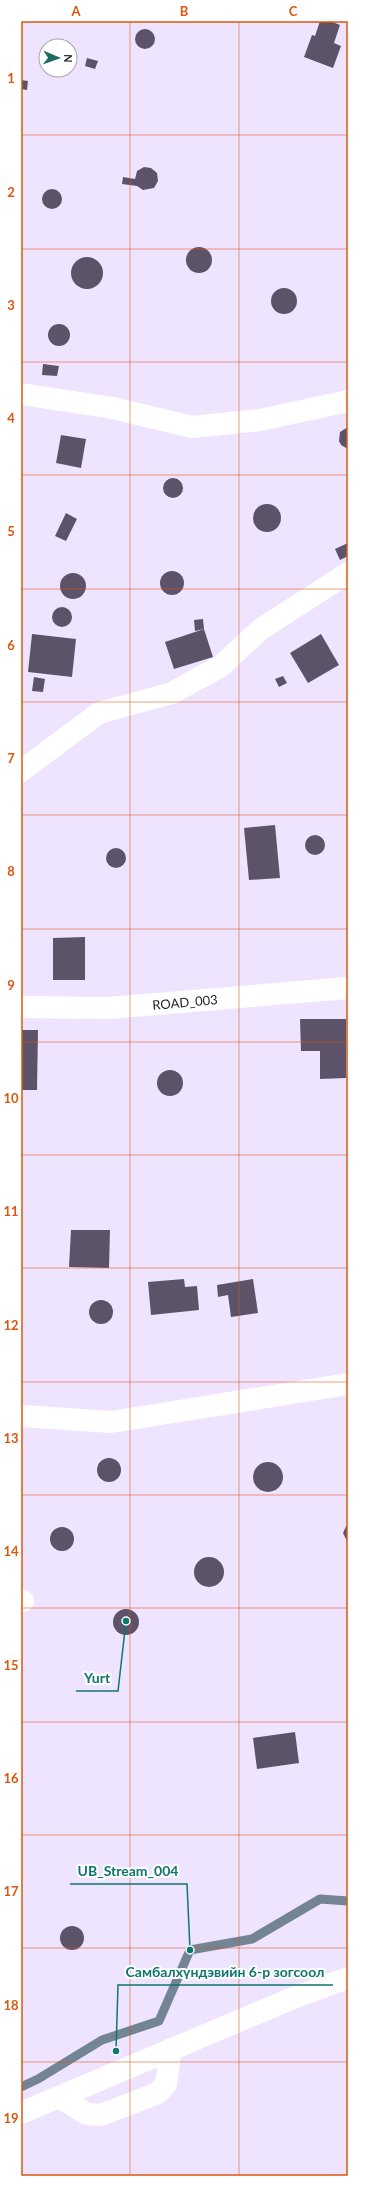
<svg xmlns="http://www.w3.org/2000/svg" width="369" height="2197" font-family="Lato,sans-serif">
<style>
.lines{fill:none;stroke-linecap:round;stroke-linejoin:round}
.stream{stroke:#738495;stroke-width:9}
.building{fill:#5c5369}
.minor{stroke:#fff;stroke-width:22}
.grid{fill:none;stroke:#de560e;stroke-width:1;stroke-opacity:0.55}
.labels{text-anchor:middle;stroke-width:4;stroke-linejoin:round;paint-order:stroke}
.street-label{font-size:13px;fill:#25212a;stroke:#fff}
.leader{fill:none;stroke:#0f766e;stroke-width:1.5}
.callout-dot{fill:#0f766e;stroke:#fff;stroke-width:1.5}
.callout-label{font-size:14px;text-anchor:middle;font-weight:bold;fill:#0f766e;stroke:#fff;stroke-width:4;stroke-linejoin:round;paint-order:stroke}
.neatline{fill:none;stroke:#de560e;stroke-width:1.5}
.grid-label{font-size:13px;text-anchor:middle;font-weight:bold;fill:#de560e}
</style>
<rect width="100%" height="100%" fill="#efe4ff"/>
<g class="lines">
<path class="stream" d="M21,2087L38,2079L102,2040L159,2021L190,1950L252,1939L320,1899L348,1901"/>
</g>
<g class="building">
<path d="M320,21H330L340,25L334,43L341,46L333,68L304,57L312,35L315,36Z"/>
<circle cx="145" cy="39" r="10"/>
<path d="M87,58L98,61L95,69L85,66Z"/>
<path d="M21,80L28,81L27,90L21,89Z"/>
<path d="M144,167L151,168L157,173L158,181L154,188L143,190L137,186L122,184L123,177L135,179L137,171Z"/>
<circle cx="52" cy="199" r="10"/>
<circle cx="199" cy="260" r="13"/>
<circle cx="87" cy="273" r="16"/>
<circle cx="284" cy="301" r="13"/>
<circle cx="59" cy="335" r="11"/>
<path d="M43,364L59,366L57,376L42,375Z"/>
<path d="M348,427V449L341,445L339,441L340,432Z"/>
<path d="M61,435L86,439L81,468L56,463Z"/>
<circle cx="173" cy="488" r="10"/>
<circle cx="267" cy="518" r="14"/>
<path d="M66,513L77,519L66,541L55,536Z"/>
<path d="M348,543V556L340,560L335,549Z"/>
<circle cx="172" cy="583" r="12"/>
<circle cx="73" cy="586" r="13"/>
<circle cx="62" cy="617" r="10"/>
<path d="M203,619L204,629L195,631L194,620Z"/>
<path d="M204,629L213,657L174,669L165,642Z"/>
<path d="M32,634L76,639L72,677L28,672Z"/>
<path d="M321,634L339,665L308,683L290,653Z"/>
<path d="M283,676L287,683L279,687L275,679Z"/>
<path d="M34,677L45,679L43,692L32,691Z"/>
<path d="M275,825L280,878L249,880L244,828Z"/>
<circle cx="315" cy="845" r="10"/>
<circle cx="116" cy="858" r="10"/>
<path d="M85,937V980H53V938Z"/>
<path d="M300,1019H346V1078L320,1079V1051H301Z"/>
<path d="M21,1030H38L37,1090H21Z"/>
<circle cx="170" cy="1083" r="13"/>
<path d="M71,1230H110L109,1268L69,1267Z"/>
<path d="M184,1279L185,1287L197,1286L199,1310L151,1315L148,1282Z"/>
<path d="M253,1279L258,1313L231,1317L228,1295L218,1297L217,1285Z"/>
<circle cx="101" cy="1312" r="12"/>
<circle cx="109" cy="1470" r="12"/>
<circle cx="268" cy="1477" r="15"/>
<path d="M348,1522V1543L343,1533Z"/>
<circle cx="62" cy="1539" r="12"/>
<circle cx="209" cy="1572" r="15"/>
<circle cx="126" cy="1622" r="13"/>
<path d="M295,1732L299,1763L257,1769L253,1738Z"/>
<circle cx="72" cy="1938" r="12"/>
</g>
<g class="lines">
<g class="minor">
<path d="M21,394L113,408L192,427L260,420L348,401"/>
<path d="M21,771L99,713L172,693L221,666L261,629L348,573"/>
<path d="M21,1007L108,1008L348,988"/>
<path d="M21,1416L111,1422L348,1384"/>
<path d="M21,1601H23"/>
<path d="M59,2097L87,2114L101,2115L158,2093L166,2084L171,2049"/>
<path d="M21,2113L293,1998L348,1978"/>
</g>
</g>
<path class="grid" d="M130,21V2176M239,21V2176M21,135H348M21,249H348M21,362H348M21,475H348M21,589H348M21,702H348M21,815H348M21,929H348M21,1042H348M21,1155H348M21,1268H348M21,1382H348M21,1495H348M21,1608H348M21,1722H348M21,1835H348M21,1948H348M21,2062H348"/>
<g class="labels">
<g class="street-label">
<text transform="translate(185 1002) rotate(-5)" y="5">ROAD_003</text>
</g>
</g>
<path class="leader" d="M126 1621L118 1691H76M190 1950L187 1884H70M116 2051L118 1985H333"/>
<g class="callout-dot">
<circle cx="126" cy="1621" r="4"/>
<circle cx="190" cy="1950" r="4"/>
<circle cx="116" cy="2051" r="4"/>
</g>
<g class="callout-label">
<text x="97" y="1683">Yurt</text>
<text x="128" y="1876">UB_Stream_004</text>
<text x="225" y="1977">Самбалхүндэвийн 6-р зогсоол</text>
</g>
<rect width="369" height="2197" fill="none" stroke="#ffffff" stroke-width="44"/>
<g transform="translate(58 58) rotate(92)"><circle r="19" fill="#ffffff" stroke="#a8a6aa"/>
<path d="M0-3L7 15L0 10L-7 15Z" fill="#206a64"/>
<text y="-6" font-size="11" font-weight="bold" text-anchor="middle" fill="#25212a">N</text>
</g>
<rect x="22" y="22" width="325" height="2153" class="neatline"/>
<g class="grid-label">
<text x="76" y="16">A</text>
<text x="184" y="16">B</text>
<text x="293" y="16">C</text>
<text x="11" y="83">1</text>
<text x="11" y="197">2</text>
<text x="11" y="310">3</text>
<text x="11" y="423">4</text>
<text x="11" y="536">5</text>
<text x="11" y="650">6</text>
<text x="11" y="763">7</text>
<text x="11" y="876">8</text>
<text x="11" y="990">9</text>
<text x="11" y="1103">10</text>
<text x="11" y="1216">11</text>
<text x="11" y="1330">12</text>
<text x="11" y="1443">13</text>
<text x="11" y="1556">14</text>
<text x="11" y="1670">15</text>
<text x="11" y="1783">16</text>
<text x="11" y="1896">17</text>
<text x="11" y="2010">18</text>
<text x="11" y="2123">19</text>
</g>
</svg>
